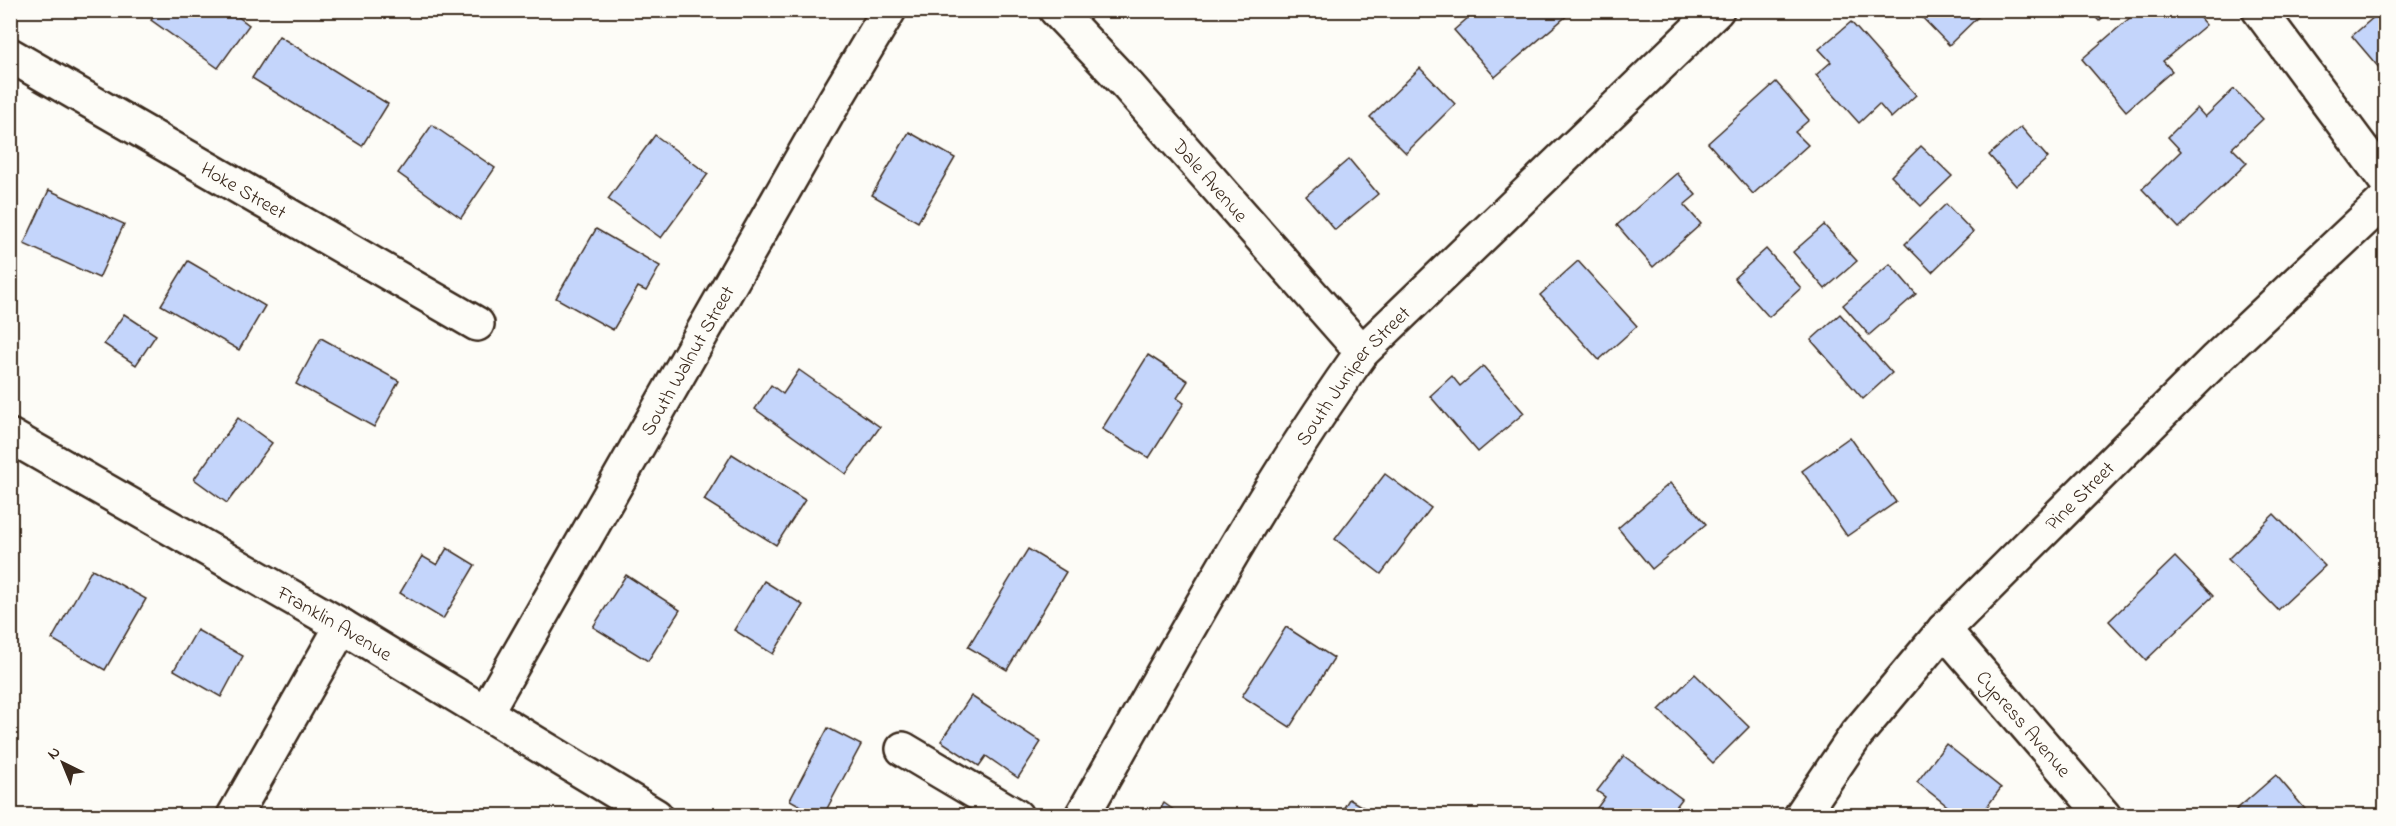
<svg xmlns="http://www.w3.org/2000/svg" width="2396" height="826" font-family="'Indie Flower',sans-serif">
<style>
.building{fill:#c4d5fb;stroke:#3b2a1e;stroke-width:1.5}
.lines{fill:none;stroke-linecap:round;stroke-linejoin:round}
.minor-casing{stroke:#3b2a1e;stroke-width:38}
.minor{stroke:#fdfcf7;stroke-width:33}
.labels{text-anchor:middle;stroke-width:5;stroke-linejoin:round;paint-order:stroke}
.street-label{font-size:20px;fill:#3b2a1e;stroke:#fdfcf7}
</style>
<rect width="100%" height="100%" fill="#fdfcf7"/>
<filter id="ink" filterUnits="userSpaceOnUse"><feTurbulence type="fractalNoise" baseFrequency=".0167" numOctaves="2"/><feDisplacementMap in="SourceGraphic" scale="12" xChannelSelector="R" yChannelSelector="G"/><feConvolveMatrix kernelMatrix="1 2 1 2 8 2 1 2 1" color-interpolation-filters="sRGB"/></filter>
<g filter="url(#ink)">
<g class="building">
<path d="M159,10H229L249,25L218,68L151,20Z"/>
<path d="M1477,10H1568L1570,13L1495,77L1454,30Z"/>
<path d="M1915,10H1985L1949,45Z"/>
<path d="M2089,10H2111L2099,21Z"/>
<path d="M2139,10H2193L2206,25L2163,61L2172,71L2126,111L2082,59Z"/>
<path d="M2382,10H2386V76L2352,36Z"/>
<path d="M1851,22L1916,95L1891,118L1879,104L1859,123L1816,75L1831,62L1819,49Z"/>
<path d="M279,36L388,104L362,146L252,78Z"/>
<path d="M1420,68L1455,104L1406,153L1370,117Z"/>
<path d="M1776,82L1809,120L1795,132L1808,145L1753,194L1708,143Z"/>
<path d="M2234,89L2263,119L2232,148L2247,163L2179,228L2142,189L2181,151L2168,137L2197,108L2205,117Z"/>
<path d="M432,125L495,168L461,218L398,173Z"/>
<path d="M2021,127L2048,158L2016,186L1989,155Z"/>
<path d="M909,132L955,158L918,222L872,195Z"/>
<path d="M655,135L708,174L661,238L608,199Z"/>
<path d="M1921,146L1952,176L1921,206L1891,176Z"/>
<path d="M1349,159L1378,194L1335,230L1306,196Z"/>
<path d="M1677,173L1696,195L1684,205L1701,224L1653,267L1617,225Z"/>
<path d="M49,190L124,224L99,278L24,244Z"/>
<path d="M1946,204L1973,232L1932,272L1905,244Z"/>
<path d="M1824,225L1857,261L1825,289L1793,252Z"/>
<path d="M596,229L660,266L646,291L638,287L613,330L556,298Z"/>
<path d="M1766,249L1801,288L1769,317L1734,278Z"/>
<path d="M188,261L265,306L239,350L161,305Z"/>
<path d="M1578,261L1637,326L1599,360L1540,295Z"/>
<path d="M1890,264L1916,294L1869,335L1843,305Z"/>
<path d="M124,314L156,335L136,365L104,344Z"/>
<path d="M1840,314L1892,373L1863,399L1811,340Z"/>
<path d="M321,338L399,381L374,427L296,384Z"/>
<path d="M1148,355L1188,381L1177,398L1184,403L1149,458L1102,429Z"/>
<path d="M1483,366L1524,413L1478,452L1430,396L1452,376L1460,386Z"/>
<path d="M799,370L880,427L846,474L755,409L771,385L783,394Z"/>
<path d="M238,418L272,443L227,503L194,479Z"/>
<path d="M1850,437L1896,502L1847,536L1802,471Z"/>
<path d="M732,454L805,500L776,545L704,500Z"/>
<path d="M1385,474L1431,508L1381,574L1335,539Z"/>
<path d="M1670,483L1706,524L1652,569L1618,528Z"/>
<path d="M2274,514L2325,566L2278,610L2228,559Z"/>
<path d="M447,548L475,565L443,619L400,593L422,556L437,565Z"/>
<path d="M1028,549L1066,572L1007,670L968,647Z"/>
<path d="M2175,557L2213,596L2146,660L2109,621Z"/>
<path d="M92,569L146,599L105,670L52,639Z"/>
<path d="M626,575L680,610L648,661L593,627Z"/>
<path d="M764,581L803,605L773,654L734,630Z"/>
<path d="M1286,627L1334,658L1290,727L1242,696Z"/>
<path d="M197,630L243,656L221,697L174,670Z"/>
<path d="M1695,674L1749,727L1713,763L1659,710Z"/>
<path d="M971,696L1041,742L1018,778L986,756L979,766L941,741Z"/>
<path d="M828,728L861,745L823,816H819L790,800Z"/>
<path d="M1946,744L2001,788L1980,816H1960L1917,782Z"/>
<path d="M1624,756L1682,799L1669,816H1591L1605,797L1597,791Z"/>
<path d="M2276,775L2311,816H2229Z"/>
<path d="M1349,799L1378,816H1339Z"/>
<path d="M1164,803L1182,816H1156Z"/>
</g>
<g class="lines">
<defs>
<g id="minor">
<path id="s1" d="M1056,10L1129,87L1362,352"/>
<path d="M2259,10L2386,181"/>
<path id="s2" d="M10,55L477,324"/>
<path id="s3" d="M10,436L342,626L656,816"/>
<path id="s4" d="M1944,630L2104,816"/>
<path id="s5" d="M486,712L834,102L889,10"/>
<path d="M903,749L1016,816"/>
<path d="M234,816L342,626"/>
<path id="s6" d="M1082,816C1172,659 1257,498 1362,352L1717,10"/>
<path id="s7" d="M1801,816L1856,735L1944,630L2216,359L2386,199"/>
</g>
</defs>
<use href="#minor" class="minor-casing"/>
<use href="#minor" class="minor"/>
</g>
</g>
<g class="labels">
<g class="street-label">
<text dy="7" stroke="none"><textPath href="#s1" startOffset="230">Dale Avenue</textPath></text>
<text dy="7" stroke="none"><textPath href="#s2" startOffset="270">Hoke Street</textPath></text>
<text dy="7" stroke="none"><textPath href="#s5" startOffset="405">South Walnut Street</textPath></text>
<text dy="7" stroke="none"><textPath href="#s6" startOffset="518">South Juniper Street</textPath></text>
<text dy="7" stroke="none"><textPath href="#s7" startOffset="426">Pine Street</textPath></text>
<text dy="7" stroke="none"><textPath href="#s3" startOffset="375">Franklin Avenue</textPath></text>
<text dy="7" stroke="none"><textPath href="#s4" startOffset="123">Cypress Avenue</textPath></text>
</g>
</g>
<rect width="2396" height="826" fill="none" stroke="#fdfcf7" stroke-width="36"/>
<rect x="18" y="18" width="2360" height="790" fill="none" stroke="#3b2a1e" stroke-width="2" filter="url(#ink)"/>
<g transform="translate(63 763) rotate(317)" stroke="#fdfcf7" stroke-width="4.5" paint-order="stroke">
<path d="M0-4.5L10 22L0 15L-10 22Z" fill="#3b2a1e"/>
<text y="-9" font-size="16" font-weight="bold" text-anchor="middle" fill="#3b2a1e">N</text>
</g>
</svg>
